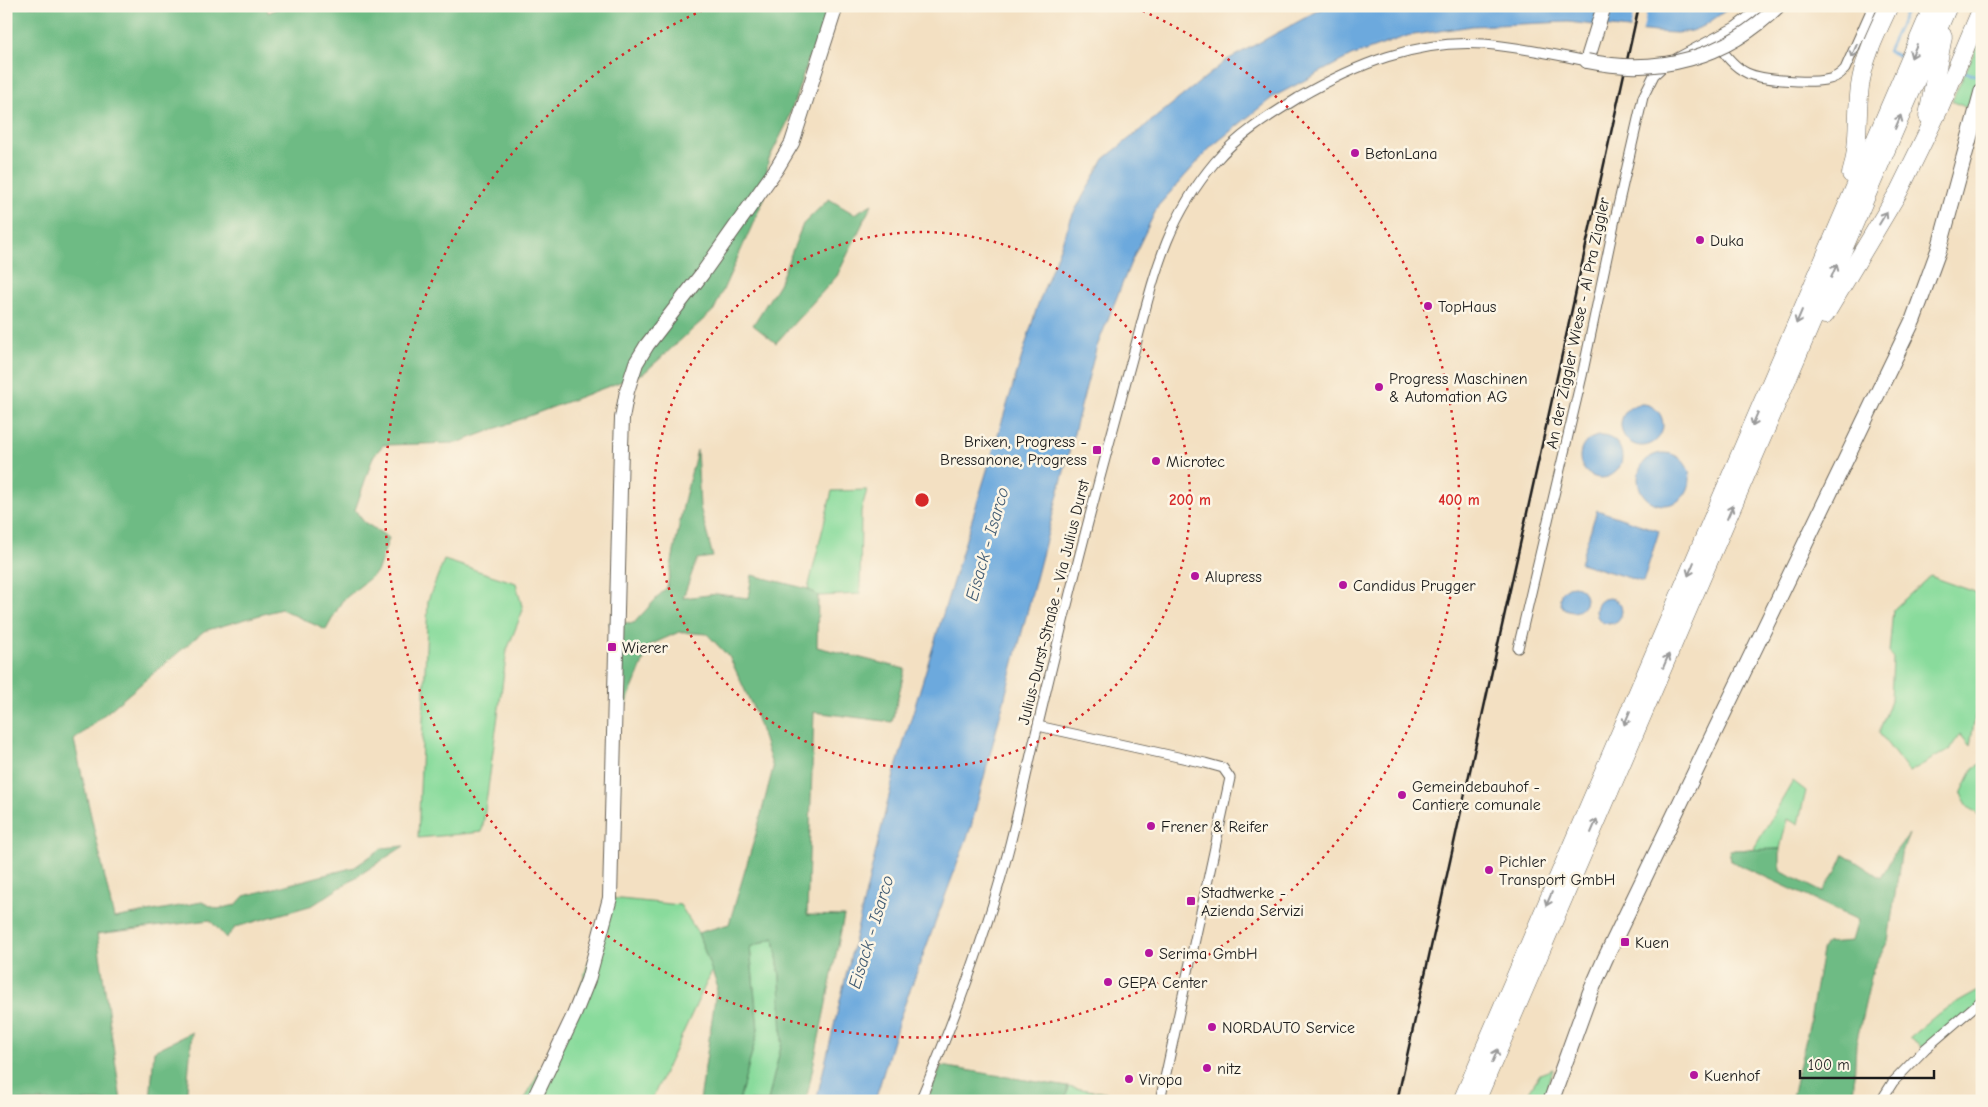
<svg xmlns="http://www.w3.org/2000/svg" width="1988" height="1107" font-family="'Comic Neue',sans-serif">
<style>
.green{fill:#89db9c;stroke:#527c5c}
.forest{fill:#6ebb84;stroke:#456c50}
.water{fill:#6ca9dd;stroke:#44627c}
.pier{fill:#f3e0c2}
.lines{fill:none;stroke-linecap:round;stroke-linejoin:round}
.stream{stroke:#6ca9dd;stroke-width:2.5}
.street-casing{stroke:#676156;stroke-width:11}
.secondary-casing{stroke:#676156;stroke-width:16}
.primary-casing{stroke:#676156;stroke-width:17}
.highway-casing{stroke:#676156;stroke-width:19}
.street{stroke:#fff;stroke-width:9}
.secondary{stroke:#fff;stroke-width:14}
.primary{stroke:#fff;stroke-width:15}
.highway{stroke:#fff;stroke-width:18}
.rail{stroke:#1c1c1c;stroke-width:2.5}
.secondary-bridge-casing{stroke:#676156;stroke-width:16;stroke-linecap:butt}
.secondary-bridge{stroke:#fff;stroke-width:14}
.oneway{stroke:#999}
.ring{fill:none;stroke:#d62828;stroke-width:2.5;stroke-dasharray:2.5 5}
.poi-dot{fill:#b5179e;stroke:#fcf5e5;stroke-width:2}
.labels{text-anchor:middle;stroke-width:5;stroke-linejoin:round;paint-order:stroke}
.poi-label{font-size:16px;fill:#1c1c1c;stroke:#fcf5e5;text-anchor:start}
.street-label{font-size:16px;fill:#1c1c1c;stroke:#fcf5e5}
.water-label{font-size:18px;font-style:italic;fill:#405b73;stroke:#fcf5e5}
.centre{fill:#d62828;stroke:#fcf5e5;stroke-width:2.5}
.ring-label{font-size:15px;text-anchor:middle;font-weight:bold;fill:#d62828;stroke:#fcf5e5;stroke-width:5;stroke-linejoin:round;paint-order:stroke}
</style>
<rect width="100%" height="100%" fill="#fcf5e5"/>
<filter id="ink" filterUnits="userSpaceOnUse"><feTurbulence type="fractalNoise" baseFrequency=".02" numOctaves="2"/><feDisplacementMap in="SourceGraphic" scale="10" xChannelSelector="R" yChannelSelector="G"/><feConvolveMatrix kernelMatrix="1 2 1 2 8 2 1 2 1" color-interpolation-filters="sRGB"/></filter>
<filter id="wash" filterUnits="userSpaceOnUse"><feTurbulence type="fractalNoise" baseFrequency=".0096" numOctaves="4" result="noise"/><feDisplacementMap in="SourceGraphic" scale="20" xChannelSelector="R" yChannelSelector="G"/><feGaussianBlur stdDeviation="1.12" result="paint"/><feColorMatrix in="noise" values="0 0 0 0 0 0 0 0 0 0 0 0 0 0 0 0 0 1.4 0 .05"/><feComposite in="paint" operator="in"/></filter>
<g filter="url(#wash)">
<rect width="100%" height="100%" fill="#f3e0c2"/>
<g class="green">
<path d="M1982,35V72L1971,110L1952,101Z"/>
<path d="M867,490L861,511L860,594L818,596L808,589L832,491Z"/>
<path d="M444,560L516,583L523,610L507,650L482,832L418,838L428,600Z"/>
<path d="M1930,576L1975,592L1982,600V695L1978,700L1970,746L1960,734L1950,749L1909,772L1879,733L1891,700L1893,658L1889,652L1893,610Z"/>
<path d="M1982,763V817L1969,808L1961,794L1973,768Z"/>
<path d="M1793,781L1806,791L1798,824L1787,819L1780,849L1753,850Z"/>
<path d="M610,898L680,905L698,933L712,971L651,1101H524L576,1000Z"/>
<path d="M774,938L780,976L782,1042L768,1101H739L758,1030L750,947Z"/>
<path d="M1982,989V1002L1927,1051L1909,1038L1939,1013Z"/>
<path d="M1553,1069L1544,1101H1523L1540,1074Z"/>
<path d="M1068,1087L1150,1100L1065,1101Z"/>
</g>
<g class="forest">
<path d="M6,6H267L268,13L282,6H833L808,60L787,123L768,161L764,199L714,310L644,373L457,443L383,445L373,457L355,510L364,522L389,538L377,572L342,601L326,630L281,609L204,631L74,740L114,918L202,902L217,909L236,905L244,896L355,867L382,848L404,846L313,905L236,927L226,938L210,920L97,934L121,1101H6Z"/>
<path d="M829,199L854,214L872,204L837,276L776,343L753,325L779,284L803,224Z"/>
<path d="M697,450L700,507L713,557L697,559L683,598L717,594L748,598L752,575L808,589L818,596L817,647L905,669L892,722L814,712L807,915L844,916L806,1101H768L782,1042L780,976L774,938L750,947L758,1030L739,1101H700L717,985L698,933L729,924L757,830L773,768L755,712L730,658L707,634L679,632L650,645L614,734L617,646L609,622L634,623L667,587L684,501Z"/>
<path d="M1909,834L1901,855L1888,941L1873,969L1856,1044L1853,1101H1791L1809,1026L1822,951L1826,943L1852,941L1858,920L1731,861L1729,850L1780,849V871L1822,892L1837,870L1844,854L1881,878L1895,852Z"/>
<path d="M192,1032L186,1101H150L154,1051Z"/>
<path d="M941,1066L1068,1087L1065,1101H926Z"/>
</g>
<g class="water">
<path d="M1327,6H1732L1704,26L1691,31L1677,33L1655,32L1568,22L1472,26L1407,36L1351,56L1273,97L1211,147L1158,206L1131,262L1096,349L971,827L900,1017L875,1101H816L895,771L1037,307L1073,214L1104,159L1227,60Z"/>
<circle cx="1642" cy="425" r="21"/>
<circle cx="1601" cy="457" r="21"/>
<circle cx="1664" cy="479" r="26"/>
<path d="M1597,510L1659,531L1643,582L1580,563Z"/>
<circle cx="1573" cy="599" r="13"/>
<circle cx="1609" cy="611" r="13"/>
</g>
<path class="pier" d="M1635,6H1648L1642,33L1630,31Z"/>
<g class="lines">
<g class="stream">
<path d="M1899,56L1888,51L1909,6"/>
<path d="M1965,72L1982,77"/>
</g>
</g>
</g>
<g filter="url(#ink)">
<g class="lines">
<defs>
<g id="street">
<path d="M1717,43C1725,55 1734,67 1747,73C1761,80 1809,83 1825,80C1833,79 1839,76 1845,69L1873,6"/>
<path d="M1677,58L1735,27L1762,6"/>
<path d="M1518,648L1582,376L1615,219L1643,97L1654,75L1666,64"/>
<path d="M1038,726L1205,763L1223,768L1230,778L1160,1101"/>
<path d="M920,1101C952,1025 981,948 1003,870C1016,825 1025,779 1036,733C1058,640 1081,547 1106,455C1117,414 1128,373 1139,333C1157,265 1169,217 1215,162C1238,135 1269,116 1298,98C1355,65 1417,39 1484,44C1519,47 1553,54 1587,61"/>
<path d="M1881,1101L1893,1082L1926,1048L1982,1000"/>
</g>
<g id="secondary">
<path d="M1587,61L1604,6"/>
<path d="M533,1101L574,1015L588,980L610,898L621,447L622,418L627,391L636,363L647,345L702,274L777,168L792,143L836,6"/>
</g>
<path id="primary" d="M1551,1101L1590,993L1605,959L1913,320L1939,249L1982,91"/>
<g id="highway">
<path d="M1928,116L1943,36"/>
<path d="M1851,174C1860,145 1856,116 1860,86C1864,57 1877,32 1889,6"/>
<path d="M1825,315L1899,191L1941,105L1982,8"/>
<path d="M1462,1101L1933,6"/>
<path d="M1476,1101L1948,6"/>
</g>
</defs>
<use href="#street" class="street-casing"/>
<use href="#secondary" class="secondary-casing"/>
<use href="#primary" class="primary-casing"/>
<use href="#highway" class="highway-casing"/>
<use href="#street" class="street"/>
<use href="#secondary" class="secondary"/>
<use href="#primary" class="primary"/>
<use href="#highway" class="highway"/>
<path class="rail" d="M1397,1101L1639,6"/>
<defs>
<path id="secondary-bridge" d="M1587,61C1659,76 1726,58 1778,6"/>
</defs>
<use href="#secondary-bridge" class="secondary-bridge-casing"/>
<use href="#secondary-bridge" class="secondary-bridge"/>
</g>
<defs><path id="oneway-shaft" d="M-6 0H5M1.5-3L5.5 0L1.5 3" fill="none" stroke-width="1.6" stroke-linecap="round" stroke-linejoin="round" transform="scale(1.25)"/></defs>
<g class="oneway">
<use href="#oneway-shaft" transform="translate(1854 51) rotate(113)"/>
<use href="#oneway-shaft" transform="translate(1914 51) rotate(113)"/>
<use href="#oneway-shaft" transform="translate(1898 122) rotate(-67)"/>
<use href="#oneway-shaft" transform="translate(1883 218) rotate(-59)"/>
<use href="#oneway-shaft" transform="translate(1834 271) rotate(-67)"/>
<use href="#oneway-shaft" transform="translate(1799 317) rotate(113)"/>
<use href="#oneway-shaft" transform="translate(1755 419) rotate(113)"/>
<use href="#oneway-shaft" transform="translate(1730 512) rotate(-67)"/>
<use href="#oneway-shaft" transform="translate(1691 569) rotate(113)"/>
<use href="#oneway-shaft" transform="translate(1666 661) rotate(-67)"/>
<use href="#oneway-shaft" transform="translate(1627 718) rotate(113)"/>
<use href="#oneway-shaft" transform="translate(1594 826) rotate(-67)"/>
<use href="#oneway-shaft" transform="translate(1549 899) rotate(113)"/>
<use href="#oneway-shaft" transform="translate(1495 1056) rotate(-67)"/>
</g>
</g>
<g class="ring">
<circle cx="922" cy="500" r="268"/>
<path d="M1136 8A537 537 0 1 1 708 8"/>
</g>
<g class="poi-dot">
<circle cx="1355" cy="153" r="5"/>
<circle cx="1700" cy="240" r="5"/>
<circle cx="1428" cy="306" r="5"/>
<circle cx="1379" cy="387" r="5"/>
<rect x="1092" y="445" width="10" height="10" rx="2.5"/>
<circle cx="1156" cy="461" r="5"/>
<circle cx="1195" cy="576" r="5"/>
<circle cx="1343" cy="585" r="5"/>
<rect x="607" y="642" width="10" height="10" rx="2.5"/>
<circle cx="1402" cy="795" r="5"/>
<circle cx="1151" cy="826" r="5"/>
<circle cx="1489" cy="870" r="5"/>
<rect x="1186" y="896" width="10" height="10" rx="2.5"/>
<rect x="1620" y="937" width="10" height="10" rx="2.5"/>
<circle cx="1149" cy="953" r="5"/>
<circle cx="1108" cy="982" r="5"/>
<circle cx="1212" cy="1027" r="5"/>
<circle cx="1207" cy="1068" r="5"/>
<circle cx="1694" cy="1075" r="5"/>
<circle cx="1129" cy="1079" r="5"/>
</g>
<g class="labels">
<g class="poi-label">
<text x="1365" y="159">BetonLana</text>
<text x="1710" y="246">Duka</text>
<text x="1438" y="312">TopHaus</text>
<text x="1389" y="384">Progress Maschinen<tspan x="1389" dy="18">&amp; Automation AG</tspan></text>
<text x="1087" y="447" text-anchor="end">Brixen, Progress -<tspan x="1087" dy="18">Bressanone, Progress</tspan></text>
<text x="1166" y="467">Microtec</text>
<text x="1205" y="582">Alupress</text>
<text x="1353" y="591">Candidus Prugger</text>
<text x="622" y="653">Wierer</text>
<text x="1412" y="792">Gemeindebauhof -<tspan x="1412" dy="18">Cantiere comunale</tspan></text>
<text x="1161" y="832">Frener &amp; Reifer</text>
<text x="1499" y="867">Pichler<tspan x="1499" dy="18">Transport GmbH</tspan></text>
<text x="1201" y="898">Stadtwerke -<tspan x="1201" dy="18">Azienda Servizi</tspan></text>
<text x="1635" y="948">Kuen</text>
<text x="1159" y="959">Serima GmbH</text>
<text x="1118" y="988">GEPA Center</text>
<text x="1222" y="1033">NORDAUTO Service</text>
<text x="1217" y="1074">nitz</text>
<text x="1704" y="1081">Kuenhof</text>
<text x="1139" y="1085">Viropa</text>
</g>
<g class="street-label">
<text transform="translate(1577 323) rotate(-78)" y="6">An der Ziggler Wiese - Al Pra Ziggler</text>
<text transform="translate(1053 602) rotate(-76)" y="6">Julius-Durst-Straße - Via Julius Durst</text>
</g>
<g class="water-label">
<text transform="translate(987 544) rotate(-74)" y="6">Eisack - Isarco</text>
<text transform="translate(871 932) rotate(-73)" y="6">Eisack - Isarco</text>
</g>
</g>
<circle cx="922" cy="500" r="8" class="centre"/>
<g class="ring-label">
<text x="1190" y="505">200 m</text>
<text x="1459" y="505">400 m</text>
</g>
<rect width="1988" height="1107" fill="none" stroke="#fcf5e5" stroke-width="25"/>
<path d="M1800 1070v8h134v-8" fill="none" stroke="#1c1c1c" stroke-width="2.5"/>
<text x="1808" y="1070" font-size="15" fill="#1c1c1c" stroke="#fcf5e5" stroke-width="4" paint-order="stroke">100 m</text>
</svg>
